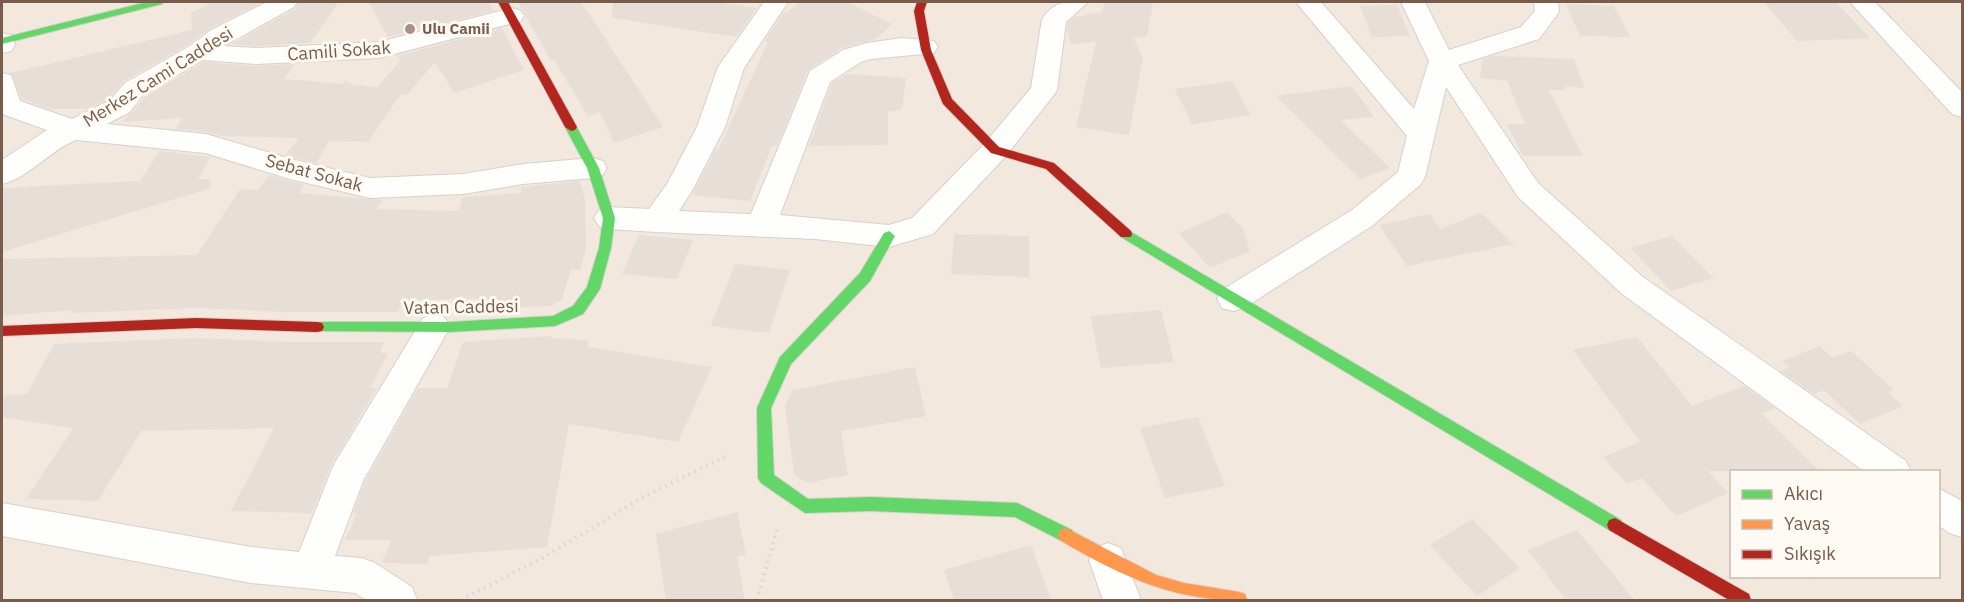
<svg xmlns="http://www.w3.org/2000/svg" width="1964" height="602" font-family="'IBM Plex Sans',sans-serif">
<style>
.residential{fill:#f2e8de;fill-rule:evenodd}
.building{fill:#e6ded7}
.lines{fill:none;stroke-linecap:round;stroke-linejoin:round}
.street-casing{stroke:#d7d1cb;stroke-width:2}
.fast-casing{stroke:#d9d2cb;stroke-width:2}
.slow-casing{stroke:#d9d2cb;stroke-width:2}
.jam-casing{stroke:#d9d2cb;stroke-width:2}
.path{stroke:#dcd5d0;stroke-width:4;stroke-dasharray:1.5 5;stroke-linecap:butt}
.street{fill:#fefefd;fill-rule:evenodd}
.fast{fill:#63d668;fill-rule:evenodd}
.slow{fill:#ff974d;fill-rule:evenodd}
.jam{fill:#b3261e;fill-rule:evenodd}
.poi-dot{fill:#a69286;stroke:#fffaf3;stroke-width:2}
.labels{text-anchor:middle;stroke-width:6;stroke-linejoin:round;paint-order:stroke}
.far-poi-label{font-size:15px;font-weight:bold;fill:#7a5c4d;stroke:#fffaf3;text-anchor:start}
.street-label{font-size:18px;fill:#7a5c4d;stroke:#fffaf3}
</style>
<rect width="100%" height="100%" fill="#f9f5f0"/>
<path class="residential" d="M2,2H1962V600H2ZM1732,472H1938V576H1732Z"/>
<g class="building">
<path d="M213,2H263L210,28L189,44L124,81L109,98L87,109H49L22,99L11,73L192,30L191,13Z"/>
<path d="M299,2H339L310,43L257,46L232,44L295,9Z"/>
<path d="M369,2H489L493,11L388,37Z"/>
<path d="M518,2H581L663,127L614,143L600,112L588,116L554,60L551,61Z"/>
<path d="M613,2H716L757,8L736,37L612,18Z"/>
<path d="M800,2H847L892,24L876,39L842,48L808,70L777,146H772L750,201L692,195L717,148L718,150L768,42H764L784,12H787Z"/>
<path d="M1105,2H1153L1147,37L1133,38L1143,57L1129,135L1076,127L1096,42L1071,44L1067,30L1068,23L1075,17L1102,12Z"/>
<path d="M1764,2H1836L1870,38L1797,41Z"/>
<path d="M1566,4L1614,6L1630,37L1580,36Z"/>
<path d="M1397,5L1410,36L1372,37L1360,6Z"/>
<path d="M502,28L524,70L454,93L435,62L407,95L401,94L368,142L329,141L316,163L285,155L299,138L221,136L206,132L175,129L182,118L121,122L132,113L145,97L204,62L257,66L295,64L284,79L342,84L345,80L353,85L377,87L400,61L397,56Z"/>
<path d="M1492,56L1574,59L1584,88L1565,86L1566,90H1549L1583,156H1523L1507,124H1525L1507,81L1480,78L1482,60Z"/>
<path d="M847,74L906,78L902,109L888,112V145L809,146L832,83Z"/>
<path d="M1232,81L1251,115L1192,124L1175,89Z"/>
<path d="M1352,86L1374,117L1340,120L1390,168L1360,179L1276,96Z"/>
<path d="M160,151L210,157L198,179H209L211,188L2,252V188L140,181Z"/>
<path d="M269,175L304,185L299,193L382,200L376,209L459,211L463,197L521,193V187L580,181L585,198L586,249L580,270L571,269L562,300L550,306L474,310L478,298L403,301L398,312H288L196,308L71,313L73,310L2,316V259L197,255L240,189L258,190Z"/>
<path d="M1227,212L1243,229L1250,251L1213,267L1206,264L1179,233Z"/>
<path d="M1481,213L1513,244L1407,266L1379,225L1430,214L1440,229Z"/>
<path d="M954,234L1029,236V277L951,274Z"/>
<path d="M639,235L693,240L677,279L622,274Z"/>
<path d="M1672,236L1713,278L1671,291L1630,248Z"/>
<path d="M735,264L790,270L769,333L711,326Z"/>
<path d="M1161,310L1174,362L1101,368L1090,316Z"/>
<path d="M551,336V338L588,340V349L589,347L712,367L678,442L569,424L547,547L430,556L427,564L382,563L391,540H345L357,513H353L365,482L418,388H447L463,342Z"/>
<path d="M1637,337L1692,406L1744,386L1775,408L1761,413L1819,471H1708L1728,493L1676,516L1642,478L1627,484L1603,457L1640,442L1573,350Z"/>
<path d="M196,338L288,342H384L380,353H388L371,388H377L332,463L312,513L231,511L274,428L141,431L98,501L26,499L73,428L2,417V396L27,394L54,344Z"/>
<path d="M1820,346L1832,358L1851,351L1894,390L1888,392L1903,406L1860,424L1824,390L1814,394L1781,371L1789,368L1782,361Z"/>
<path d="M915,367L926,416L841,431L848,475L807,483L794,474L785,406L792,390Z"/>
<path d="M1198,417L1225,486L1165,498L1140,428Z"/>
<path d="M737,512L746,554L737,557L745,600H666L656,534Z"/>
<path d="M1472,519L1520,568L1477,596L1430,545Z"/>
<path d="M1577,530L1634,600H1566L1528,550Z"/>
<path d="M1031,545L1051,600H954L944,570Z"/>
</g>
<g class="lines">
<defs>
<g id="street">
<path d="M267,2H297L294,7L224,46L257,48L379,42L512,8L521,11L524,16L521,21L379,58L257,64L203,60L143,95L130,112L107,124L206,134L291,159L370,178L463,174L523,164L593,158L603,161L607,168L603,175L593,178L523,184L463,194L370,198L290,179L205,153L76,140C50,150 29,178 2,184V160L47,130L2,114V73L11,75L20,101L72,119L110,100L125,83L190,46L211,30Z"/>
<path d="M764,2H788L744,68L725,127L693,189L679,211L751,214L810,71L843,50L867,43L902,38L934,41L938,47L934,53L871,59L861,62L830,82L780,215L889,225L912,218L985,143L1031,88L1042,19C1054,1 1068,0 1088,2L1066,22L1057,90L1053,96L1005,157L933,234L889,247L815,239L656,232L609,229L599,226L594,218L599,210L609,207L649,209L667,184L697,127L718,67Z"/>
<path d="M1296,2H1321L1414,109L1429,61L1401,2H1425L1449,50L1521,27L1535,11L1534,2H1558L1559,12L1539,39L1458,65L1538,183L1643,277L1906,461L1911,472H1865L1621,293L1518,197L1446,87L1425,177L1421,184L1372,226L1244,308L1233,311L1222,308L1217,299L1222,290L1352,210L1398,172L1407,136Z"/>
<path d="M1850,2H1875L1962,92V117L1952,114Z"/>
<path d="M2,33L11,35L15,45L11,51L2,53Z"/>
<path d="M434,314L445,318L450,327L363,481L335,556L362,558L375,563L412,587L417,600H366L355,593L251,583L2,536V503L251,547L299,552L334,464L423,318Z"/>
<path d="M1938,488L1962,501V537L1949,533L1938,525Z"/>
<path d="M1108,543L1121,548L1141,600H1103L1089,560L1095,548Z"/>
</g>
<g id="fast">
<path d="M147,2H163L162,4L2,44V38Z"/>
<path d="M571,123L575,124L599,168L615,218L611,248L600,289L583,314L555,326L450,332L312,331L310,327L312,323L317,322H450L553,316L573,306L587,287L599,248L603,218L587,168L565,127Z"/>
<path d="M1126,229L1621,520L1623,525L1621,530L1615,532L1609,530L1121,237L1120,234Z"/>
<path d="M889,231L895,236L870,281L791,364L771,408L774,475L808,499L871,497L1017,503L1072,530L1074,535L1072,540L1066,542L1060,540L1015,517L871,511L805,513L761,483L758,478L757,408L780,357L860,273L884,233Z"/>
</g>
<path id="slow" d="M1066,528L1156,575L1184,583L1239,592L1245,594L1247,600C1175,602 1120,576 1060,540L1058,535L1060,530Z"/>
<g id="jam">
<path d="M498,2H508L577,127L575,130L571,131L565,127Z"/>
<path d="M917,2H927L924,11L931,50L952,99L999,147L1054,163L1131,231L1132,234L1131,237H1121L1046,169L991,153L943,104L921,50L914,11Z"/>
<path d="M196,318L317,322L322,323L324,327L322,331L317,332L196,328L2,336V326Z"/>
<path d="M1615,518L1749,594L1751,600H1729L1609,530L1607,525L1609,520Z"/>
</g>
</defs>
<use href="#street" class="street-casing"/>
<use href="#fast" class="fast-casing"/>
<use href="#slow" class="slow-casing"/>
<use href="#jam" class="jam-casing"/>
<g class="path">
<path d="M461,600L544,557L645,496L729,455"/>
<path d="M757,600L777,529"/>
</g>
<use href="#street" class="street"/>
<use href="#fast" class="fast"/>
<use href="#slow" class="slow"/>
<use href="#jam" class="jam"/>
</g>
<circle class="poi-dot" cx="410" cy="29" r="6"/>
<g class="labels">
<g class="far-poi-label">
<text x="422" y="34">Ulu Camii</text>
</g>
<g class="street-label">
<text transform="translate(339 51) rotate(-4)" y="6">Camili Sokak</text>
<text transform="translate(158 77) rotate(-32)" y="6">Merkez Cami Caddesi</text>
<text transform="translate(314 173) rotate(15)" y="6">Sebat Sokak</text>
<text transform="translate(461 307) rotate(-1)" y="6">Vatan Caddesi</text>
</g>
</g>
<rect width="1964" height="602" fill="none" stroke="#7a5c4d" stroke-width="6"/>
<rect x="1730" y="470" width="210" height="108" fill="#fffaf3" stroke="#cabbb1" stroke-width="1.5"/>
<rect x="1742" y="490" width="30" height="9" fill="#63d668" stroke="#cabbb1" stroke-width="1.5"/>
<text x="1784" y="500" font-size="18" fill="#7a5c4d">Akıcı</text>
<rect x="1742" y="520" width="30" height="9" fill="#ff974d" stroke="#cabbb1" stroke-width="1.5"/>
<text x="1784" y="530" font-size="18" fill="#7a5c4d">Yavaş</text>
<rect x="1742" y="550" width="30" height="9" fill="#b3261e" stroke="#cabbb1" stroke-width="1.5"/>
<text x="1784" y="560" font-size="18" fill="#7a5c4d">Sıkışık</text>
</svg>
